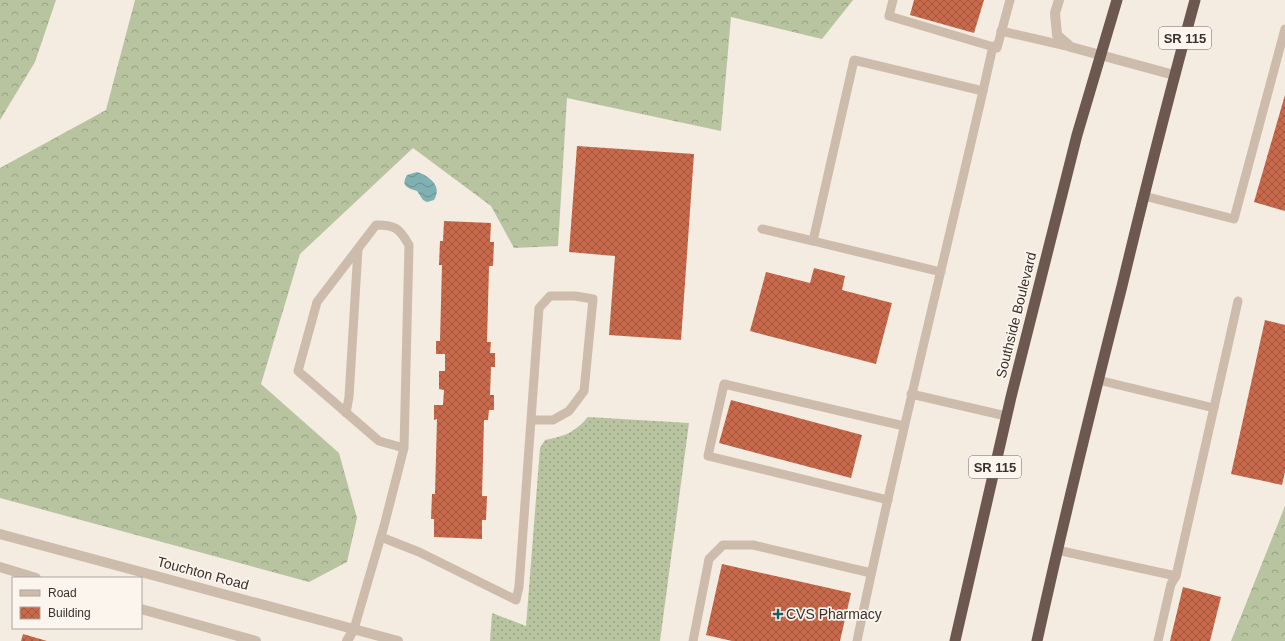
<svg xmlns="http://www.w3.org/2000/svg" width="1285" height="641" font-family="Arial,sans-serif">
<style>
.grass{fill:url(#grass-dots)}
.forest{fill:url(#forest-crowns)}
.water{fill:url(#water-waves)}
.building{fill:url(#building-cross-hatch)}
.lines{fill:none;stroke-linecap:round;stroke-linejoin:round}
.service{stroke:#cdbbac;stroke-width:9}
.minor{stroke:#cdbbac;stroke-width:10}
.tertiary{stroke:#cdbbac;stroke-width:10}
.trunk{stroke:#6c584f;stroke-width:11}
.poi-dot{fill:#1f5a5e;stroke:#fbf5ee;stroke-width:1.5}
.labels{text-anchor:middle;stroke-width:3.5;stroke-linejoin:round;paint-order:stroke}
.shield{fill:#fbf5ee;stroke:#756b66;stroke-width:1}
.shield-label{font-size:13px;font-weight:bold;fill:#3b302b}
.street-label{font-size:14px;fill:#3b302b;stroke:#fbf5ee}
.poi-label{font-size:14px;fill:#3b302b;stroke:#fbf5ee;text-anchor:start}
</style>
<defs>
<pattern id="grass-dots" width="8" height="8" patternUnits="userSpaceOnUse"><rect width="8" height="8" fill="#b8c4a0"/><path d="M2 2h.1M6 6h.1" fill="none" stroke="#97a083" stroke-width="1.8" stroke-linecap="round"/></pattern>
<pattern id="forest-crowns" width="20" height="18" patternUnits="userSpaceOnUse"><rect width="20" height="18" fill="#b8c4a0"/><path d="M2 6a3 3 0 1 1 6 0M12 15a3 3 0 1 1 6 0" fill="none" stroke="#97a083"/></pattern>
<pattern id="water-waves" width="16" height="10" patternUnits="userSpaceOnUse"><rect width="16" height="10" fill="#7fb0b2"/><path d="M0 5q4-4 8 0t8 0" fill="none" stroke="#699091"/></pattern>
<pattern id="building-cross-hatch" width="8" height="8" patternUnits="userSpaceOnUse"><rect width="8" height="8" fill="#c8694b"/><path d="M0 0l8 8M0 8l8-8" fill="none" stroke="#a4573f"/></pattern>
</defs>
<rect width="100%" height="100%" fill="#f4ebe1"/>
<path class="grass" d="M588,417L689,423L660,641H490L492,613L526,626L540,448L545,440C565,436 574,433 588,417Z"/>
<g class="forest">
<path d="M0,0H56L35,62L0,120Z"/>
<path d="M135,0H853L822,39L731,17L721,131L567,98L558,246L514,248L491,206L413,148L300,254L261,384L339,453L357,518L347,562L309,582L0,498V168L106,110Z"/>
<path d="M1285,506V641H1231Z"/>
</g>
<path class="water" d="M417,172C429,176 443,186 434,200L427,202L423,200L417,191C409,188 400,187 407,175Z"/>
<g class="building">
<path d="M914,0H984L974,33L910,15Z"/>
<path d="M1285,95V211L1254,202Z"/>
<path d="M577,146L694,154L681,340L609,335L615,256L569,252Z"/>
<path d="M444,221L491,223L490,242H494L493,266H489L487,342H491L490,353H495V367H491L490,395H494V410H489L488,420H484L482,496H487L486,520H482V539L434,537V519H431L432,494H435L437,419L434,420V405H443L444,390L439,389V371H445V354H436V341H440L442,265H439L440,241H443Z"/>
<path d="M814,268L845,276L842,290L892,303L876,364L750,331L766,272L810,283Z"/>
<path d="M1265,320L1285,325V472L1282,485L1231,474Z"/>
<path d="M731,400L862,435L851,478L719,443Z"/>
<path d="M722,564L851,593L840,641H732L706,635Z"/>
<path d="M1183,587L1221,597L1210,641H1170Z"/>
<path d="M23,634L47,641H21Z"/>
</g>
<g class="lines">
<g class="service">
<path d="M893,0L889,16L997,48L1010,0"/>
<path d="M1001,31L1071,47"/>
<path d="M983,91L993,46"/>
<path d="M1144,196L1234,219L1285,29"/>
<path d="M762,229L813,241"/>
<path d="M1098,380L1214,408"/>
<path d="M911,394L1006,416"/>
<path d="M346,413L349,397L358,249"/>
<path d="M888,500L708,456L724,384L904,426"/>
<path d="M381,537L419,552L516,600L519,587L539,308L550,296H575L593,299L584,391L569,411L553,420H531"/>
<path d="M1057,550L1176,576"/>
<path d="M354,629L384,526L404,448L409,245C399,228 396,225 376,225L317,302L298,371L379,441L404,448"/>
<path d="M693,641L709,559L723,545H753L871,573"/>
<path d="M857,641C895,457 941,274 983,91L854,60L813,241L941,272"/>
<path d="M1158,641L1171,584L1176,576L1238,301"/>
</g>
<g class="minor">
<path d="M1059,0L1055,13L1057,35L1071,47L1174,75"/>
<path d="M347,641L354,629"/>
</g>
<g class="tertiary">
<path d="M0,534L398,641"/>
<path d="M0,567L36,578"/>
<path d="M141,609L256,641"/>
</g>
<g class="trunk">
<path d="M955,641L1011,397L1077,135L1117,0"/>
<path d="M1037,641C1063,522 1092,404 1122,286C1145,190 1169,95 1195,0"/>
</g>
</g>
<path class="poi-dot" d="M776 608h4v4h4v4h-4v4h-4v-4h-4v-4h4z"/>
<g class="labels">
<g class="shield">
<rect x="1159" y="27" width="52" height="22" rx="3"/>
<rect x="969" y="456" width="52" height="22" rx="3"/>
</g>
<g class="shield-label">
<text x="1185" y="43">SR 115</text>
<text x="995" y="472">SR 115</text>
</g>
<g class="street-label">
<text transform="translate(1016 315) rotate(-76)" y="5">Southside Boulevard</text>
<text transform="translate(203 573) rotate(15)" y="5">Touchton Road</text>
</g>
<g class="poi-label">
<text x="786" y="619">CVS Pharmacy</text>
</g>
</g>
<rect x="12" y="577" width="130" height="52" fill="#fbf5ee" stroke="#aea6a0"/>
<rect x="20" y="590" width="20" height="6" fill="#cdbbac" stroke="#aea6a0"/>
<text x="48" y="597" font-size="12" fill="#3b302b">Road</text>
<rect x="20" y="607" width="20" height="12" fill="url(#building-cross-hatch)" stroke="#aea6a0"/>
<text x="48" y="617" font-size="12" fill="#3b302b">Building</text>
</svg>
